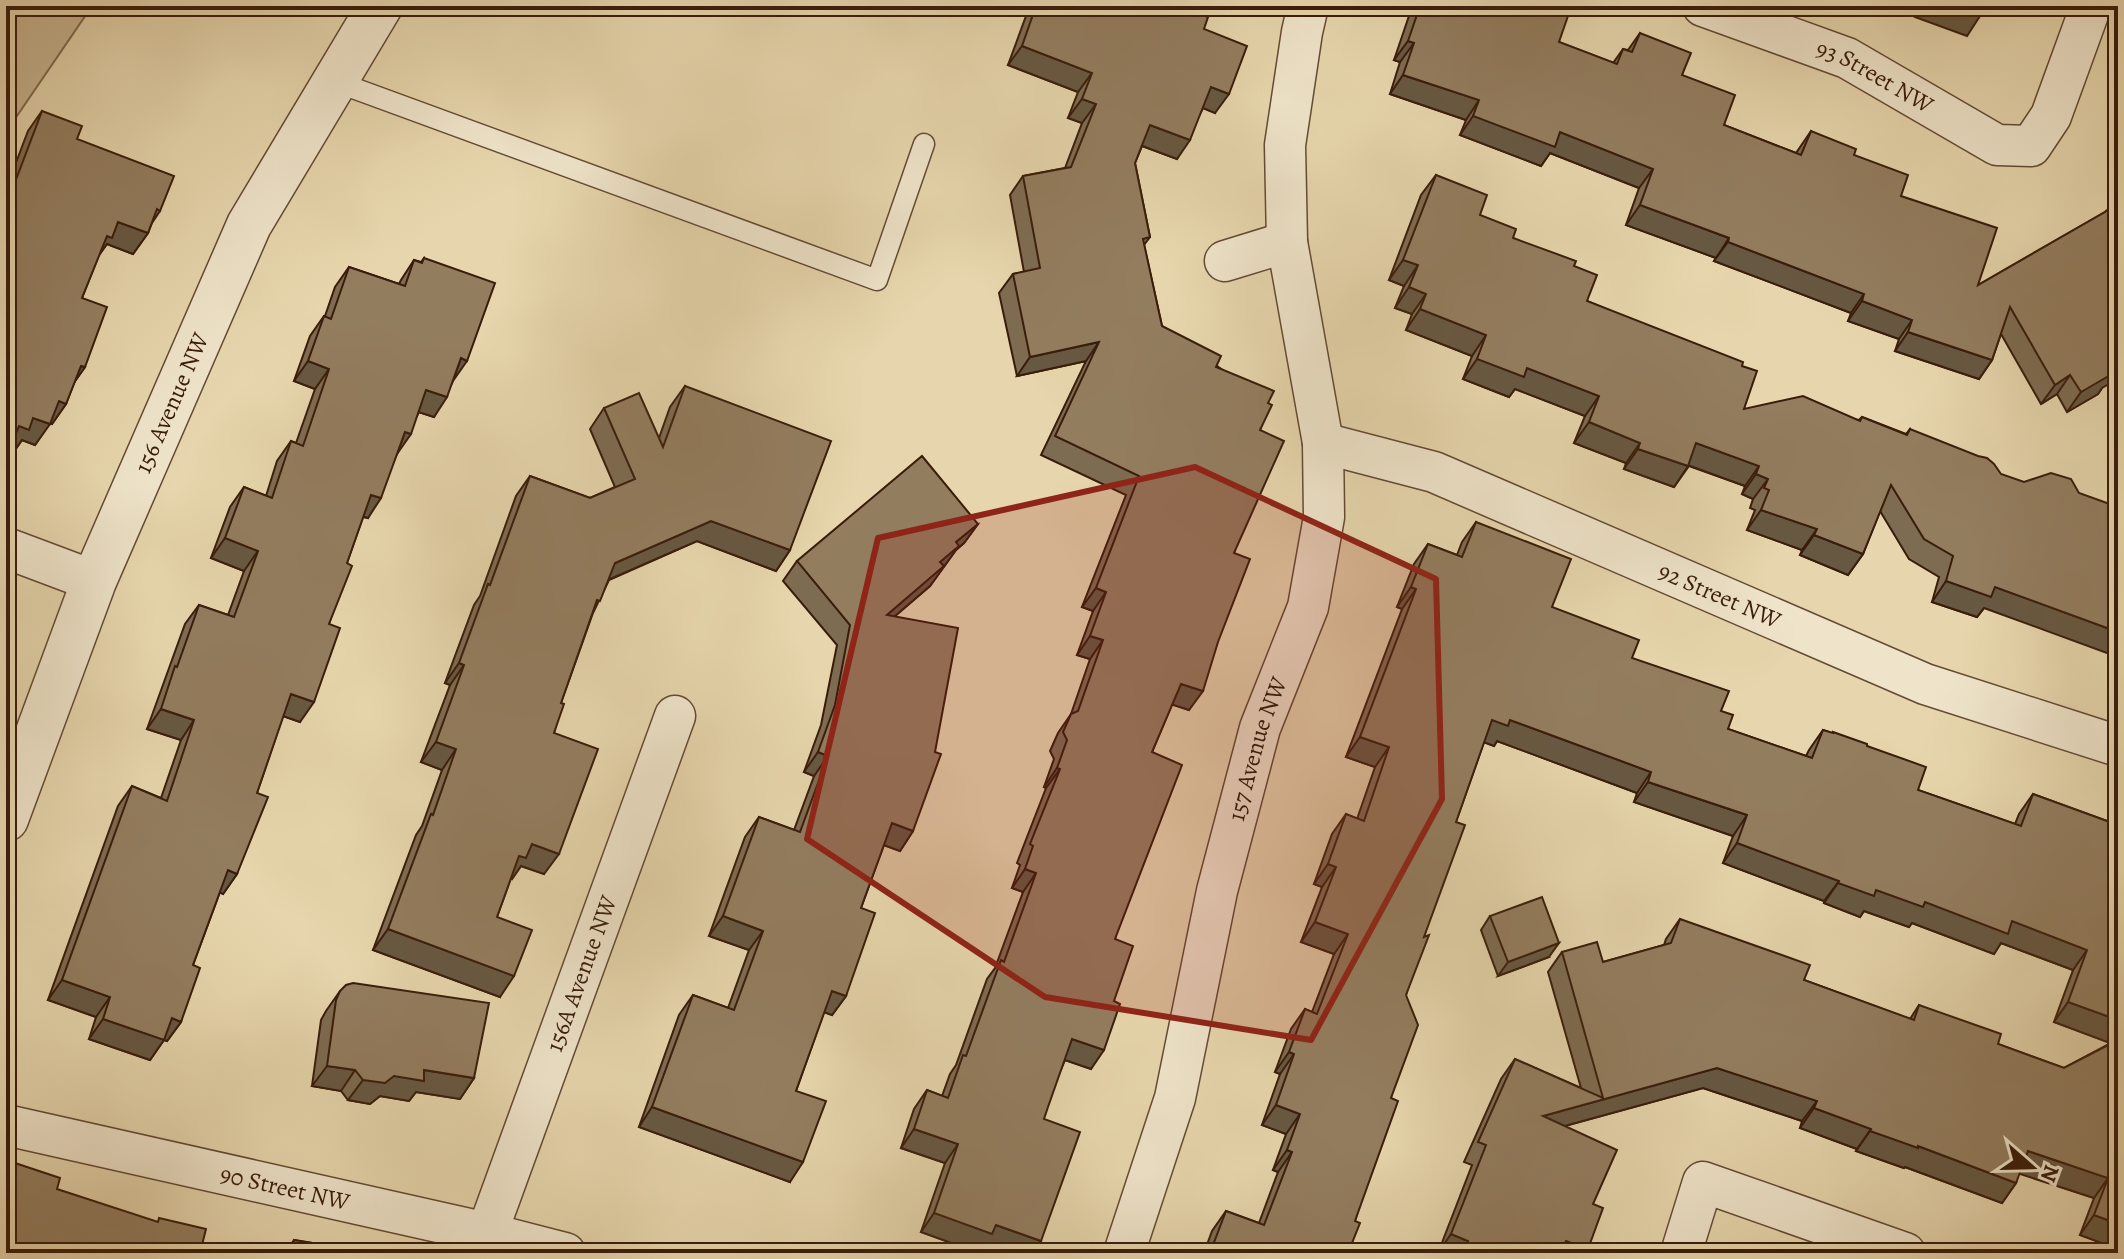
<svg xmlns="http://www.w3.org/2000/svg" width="2124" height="1259" font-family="Alegreya,serif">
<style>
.green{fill:#c9b691;stroke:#81694e;stroke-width:2}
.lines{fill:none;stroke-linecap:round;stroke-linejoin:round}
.service-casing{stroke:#644a34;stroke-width:23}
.minor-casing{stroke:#644a34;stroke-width:43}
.tertiary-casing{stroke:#644a34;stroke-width:47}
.service{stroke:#efe4ca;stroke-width:20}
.minor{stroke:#efe4ca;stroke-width:40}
.tertiary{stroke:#efe4ca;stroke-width:44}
.wall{fill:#7e6c52;stroke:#391c0b;stroke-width:2}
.shaded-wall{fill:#675842;stroke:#391c0b;stroke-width:2}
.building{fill:#937d5f;stroke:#391c0b;stroke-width:2}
.marked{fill:#8f2418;fill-opacity:0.2;stroke:#8f2418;stroke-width:6;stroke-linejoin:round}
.labels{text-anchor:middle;stroke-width:6;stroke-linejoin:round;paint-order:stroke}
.street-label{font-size:24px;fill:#391c0b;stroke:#efe4ca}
</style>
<rect width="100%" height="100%" fill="#e7d6ad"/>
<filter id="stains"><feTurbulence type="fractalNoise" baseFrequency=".0025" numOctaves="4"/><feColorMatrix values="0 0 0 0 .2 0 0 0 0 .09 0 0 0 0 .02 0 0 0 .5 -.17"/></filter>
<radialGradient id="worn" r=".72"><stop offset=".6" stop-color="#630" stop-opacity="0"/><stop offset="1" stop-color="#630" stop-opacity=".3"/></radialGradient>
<path class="green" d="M6,6H92L6,132Z"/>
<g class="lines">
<defs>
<path id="service" d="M334,81L877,280L924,144"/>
<g id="minor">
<path id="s1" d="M1703,6L1847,58L1997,145L2031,146L2051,116L2091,6"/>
<path d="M1225,261L1287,242"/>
<path id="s2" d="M1323,443L1434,472L1925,684L2118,746"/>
<path d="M6,548L94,581"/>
<path id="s3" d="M6,1125L487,1233L565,1253"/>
<path id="s4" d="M487,1233L675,716"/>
<path id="s5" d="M1124,1253L1175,1098L1217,891L1260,728L1308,607L1324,517L1323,443L1287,242L1285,145L1302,32L1308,6"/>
<path d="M1681,1253L1703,1182L1905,1253"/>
</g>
<g id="tertiary">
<path id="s6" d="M6,819L94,581L249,225L380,6"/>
</g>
</defs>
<use href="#service" class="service-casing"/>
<use href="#minor" class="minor-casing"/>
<use href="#tertiary" class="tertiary-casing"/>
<use href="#service" class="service"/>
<use href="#minor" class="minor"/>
<use href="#tertiary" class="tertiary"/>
</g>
<g class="wall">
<path d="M1033,6H1065L1087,14L1090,6H1206L1203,15L1204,29L1215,113L1203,108L1177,159L1142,146L1135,163L1150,237L1144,245L1162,326L1268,403L1260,430L1234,553L1189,710L1172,704L1152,752L1115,939L1091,1069L1065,1060L985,1245L979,1253L921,1232L945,1163L901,1148L914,1109L927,1090L942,1096L950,1074L956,1065L987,979L995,968L1023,892L1012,888L1020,865L1017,863L1046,788L1044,787L1054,759L1050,751L1058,733L1071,714L1090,659L1077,655L1093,611L1082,607L1126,495L1041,455L1086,361L1017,376L999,293L1013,274L1024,272L1010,195L1023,176L1065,168L1082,123L1068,118L1078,92L1008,65L1026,16Z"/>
<path d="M1415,6H1420L1559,42L1613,63L1623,49L1628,50L1640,33L1682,75L1724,125L1796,153L1811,131L1854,155L1901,196L1978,285L2105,212L2102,388L2098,394L2067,412L2057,394L2041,404L2001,334L1992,360L1979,379L1895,351L1899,339L1848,321L1851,313L1714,261L1716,258L1626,225L1639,188L1550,153L1541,166L1460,135L1466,120L1390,94L1400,62L1394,60L1410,13Z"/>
<path d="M42,111L160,211L152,223L148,233L133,254L107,244L99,255L82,298L85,367L75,381L66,404L52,424L50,423L35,445L22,440L15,450L10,448L6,454V189L28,131Z"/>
<path d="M1436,175L1480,215L1513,238L1574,266L1587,301L1742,366L1744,409L1859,420L1862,417L1906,434L1910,429L1984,608L1977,617L1932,602L1939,577L1909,559L1880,511L1863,554L1848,575L1800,555L1802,550L1747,530L1755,510L1750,508L1753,499L1742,494L1745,486L1689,466L1674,487L1624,469L1626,463L1574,443L1585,416L1515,389L1509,397L1463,379L1472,356L1406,330L1412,314L1395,308L1404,286L1389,280L1421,195Z"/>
<path d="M424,258L453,381L434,417L419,412L397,454L368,518L363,517L347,563L300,722L283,716L257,793L237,874L223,894L220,892L193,965L181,1022L167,1041L164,1040L150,1060L89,1039L96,1017L48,1000L118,806L132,786L161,798L181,740L147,729L185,624L199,605L228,615L244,571L211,558L230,507L244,487L266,496L277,461L291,441L296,443L315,389L294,381L310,336L324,316H325L335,287L349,267L399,284L401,280L414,260L421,262Z"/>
<path d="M685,386L790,550L776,571L697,541L609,580L593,613L561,703L554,733L544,874L521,866L512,879L511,878L497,917L500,997L373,950L416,835L422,826L442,770L421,762L450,685L445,683L474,605L480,596L516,496L530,476L590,498L615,487L590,429L604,408L659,438L670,407Z"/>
<path d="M1476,522L1552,607L1632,658L1721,711L1728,729L1806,756L1809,750L1823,730L1867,746L1918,790L2015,824L2019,814L2033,794L2118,825V1249L2080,1235L2094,1198L2019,1173L2016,1183L2002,1203L1905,1167L1904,1168L1856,1151L1857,1149L1800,1128L1802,1121L1703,1088L1565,1126L1593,1204L1588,1249L1585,1253H1438L1472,1165L1464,1162L1501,1079L1515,1059L1581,1088L1548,972L1562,952L1603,962L1664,945L1666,939L1680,919L1804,980L1910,1019L1919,1005L1998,1044L2064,1068L2111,1043L2054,1022L2073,970L2001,943L1994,954L1912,923L1909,927L1864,911L1860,917L1824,903V901L1723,863L1733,836L1634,802L1637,793L1497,741L1494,746L1484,742L1456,822L1424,937L1406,995L1391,1098L1355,1221L1348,1253H1204L1212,1231L1226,1211L1259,1223L1278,1172L1273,1170L1286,1134L1262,1125L1280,1074L1275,1072L1291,1029L1305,1009L1312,1012L1334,954L1301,942L1322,887L1314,884L1332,834L1346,814L1357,819L1375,767L1346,757L1402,609L1397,607L1414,564L1428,544L1457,555L1462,542Z"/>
<path d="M978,524L964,543L956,550L930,586L895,616L913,831L900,851L884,845L861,908L846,996L832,1015L824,1012L796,1091L790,1182L639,1127L679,1015L693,995L728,1008L749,950L709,936L745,837L759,817L794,830L814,776L804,772L821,725L837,645L783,581L797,561Z"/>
<path d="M1490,916L1549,957L1498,976L1481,930Z"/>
<path d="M340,991L474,1078L460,1099L416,1092L409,1101L380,1096L370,1104L348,1100L341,1091L312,1086L321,1020L326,1011Z"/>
<path d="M294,1240L373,1253H285Z"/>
</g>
<g class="shaded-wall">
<path d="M1895,6H1922L1917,14Z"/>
<path d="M1923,6H1952L1980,16L1967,36L1915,17Z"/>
<path d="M1408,41L1414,43L1400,62L1394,60Z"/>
<path d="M1022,46L1092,73L1078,92L1008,65Z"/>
<path d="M1403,75L1479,100L1466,120L1390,94Z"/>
<path d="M1211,87L1229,94L1215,113L1198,106Z"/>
<path d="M1082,99L1096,104L1082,123L1068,118Z"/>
<path d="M1473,116L1560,132L1653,169L1639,188L1550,153L1541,166L1460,135Z"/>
<path d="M1150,125L1190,140L1177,159L1137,144Z"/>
<path d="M1640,205L1729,238L1716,258L1626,225Z"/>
<path d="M118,222L148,233L133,254L107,244L97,258L93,256Z"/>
<path d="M1728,242L1864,294L1851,313L1714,261Z"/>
<path d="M1403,260L1418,265L1404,286L1389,280Z"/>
<path d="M1409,287L1426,294L1412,314L1395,308Z"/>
<path d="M1862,301L1912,320L1899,339L1848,321Z"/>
<path d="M1420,309L1486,335L1472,356L1406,330Z"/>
<path d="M1908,332L1992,360L1979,379L1895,351Z"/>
<path d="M1099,342L1086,361L1017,376L1030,357Z"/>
<path d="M461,358L467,361L453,381Z"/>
<path d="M1477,359L1527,368L1599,396L1585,416L1515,389L1509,397L1463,379Z"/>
<path d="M308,361L329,369L315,389L294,381Z"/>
<path d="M81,366L85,367L71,387Z"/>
<path d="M2118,368V379L2102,388L2098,394L2067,412L2081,392Z"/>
<path d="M2070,375L2057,394L2041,404L2055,385Z"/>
<path d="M426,390L447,397L434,417L412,410Z"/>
<path d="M59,401L66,404L52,424L45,421Z"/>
<path d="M33,418L50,424L35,445L22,440L15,450L10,448L6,454V444L19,426Z"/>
<path d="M1589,422L1640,443L1626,463L1574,443Z"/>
<path d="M405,432L411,434L397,454Z"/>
<path d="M1696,443L1759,466L1745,486L1682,463Z"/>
<path d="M1638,449L1688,466L1674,487L1624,469Z"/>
<path d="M1756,474L1768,479L1753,499L1742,494Z"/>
<path d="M371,495L381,498L368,518L358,515Z"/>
<path d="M1761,510L1817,529L1802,550L1747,530Z"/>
<path d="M711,521L790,550L776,571L697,541L601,583L615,563Z"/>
<path d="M978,524L964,543L956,550L930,586L873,635L887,615L956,542Z"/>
<path d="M1814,535L1863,554L1848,575L1800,555Z"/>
<path d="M225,538L258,551L244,571L211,558Z"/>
<path d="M1946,581L1995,587L2118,632V657L1984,608L1977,617L1932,602Z"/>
<path d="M1411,587L1416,589L1402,609L1397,607Z"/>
<path d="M1096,588L1106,592L1093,611L1082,607Z"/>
<path d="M1090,636L1103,640L1090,659L1077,655Z"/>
<path d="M459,663L464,665L450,685L445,683Z"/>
<path d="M1181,684L1203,691L1189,710L1167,703Z"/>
<path d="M291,694L314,702L300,722L277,714Z"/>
<path d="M161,709L194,720L181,740L147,729Z"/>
<path d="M1492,720H1510L1651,772L1637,793L1497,741L1494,746L1478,740Z"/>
<path d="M1360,737L1389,747L1375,767L1346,757Z"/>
<path d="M436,742L456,749L442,770L421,762Z"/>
<path d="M818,752L828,756L814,776L804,772Z"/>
<path d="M1057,768L1060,769L1046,788L1044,787Z"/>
<path d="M1648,782L1747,815L1733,836L1634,802Z"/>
<path d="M892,823L913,831L900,851L878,843Z"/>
<path d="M1737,843L1839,881L1824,901L1723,863Z"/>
<path d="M532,844L559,854L544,874L521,866L512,879L505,876L519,856Z"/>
<path d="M1328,864L1336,867L1322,887L1314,884Z"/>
<path d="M1025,869L1036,873L1023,892L1012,888Z"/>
<path d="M228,870L237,874L223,894L214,890Z"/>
<path d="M1838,883L1876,890L2012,921L2087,950L2073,970L2001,943L1994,954L1912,923L1909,927L1864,911L1860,917L1824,903Z"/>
<path d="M723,916L763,931L749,950L709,936Z"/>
<path d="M1315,922L1348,934L1334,954L1301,942Z"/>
<path d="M388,929L514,976L500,997L373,950Z"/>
<path d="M1559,943L1549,957L1498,976L1508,962Z"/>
<path d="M62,980L110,997L96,1017L48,1000Z"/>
<path d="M832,991L846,996L832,1015L818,1010Z"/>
<path d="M2068,1002L2118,1020V1046L2054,1022Z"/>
<path d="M172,1018L181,1022L167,1041L164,1040L150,1060L89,1039L103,1019Z"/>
<path d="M1072,1039L1104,1050L1091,1069L1059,1058Z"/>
<path d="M1289,1052L1294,1054L1280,1074L1275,1072Z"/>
<path d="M327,1066L355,1070L341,1091L312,1086Z"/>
<path d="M1717,1068L1817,1101L1802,1121L1703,1088L1528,1136L1543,1116Z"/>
<path d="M424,1070L474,1078L460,1099L416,1092L409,1101L380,1096L370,1104L348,1100L363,1080Z"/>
<path d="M1276,1105L1300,1114L1286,1134L1262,1125Z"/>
<path d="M652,1107L803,1162L790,1182L639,1127Z"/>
<path d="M1814,1108L1871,1129L1857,1149L1800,1128Z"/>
<path d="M914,1129L958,1144L945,1163L901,1148Z"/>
<path d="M1870,1131L1918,1146L2016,1183L2002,1203L1905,1167L1904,1168L1856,1151Z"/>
<path d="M1287,1150L1292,1152L1278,1172L1273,1170Z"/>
<path d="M2028,1151L2108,1178L2094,1198L2014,1172Z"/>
<path d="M934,1213L996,1225L1041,1241L1033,1253H1008L985,1245L979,1253L921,1232Z"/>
<path d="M2094,1215L2118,1224V1249L2080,1235Z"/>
<path d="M1451,1234L1468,1241L1460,1253H1438Z"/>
<path d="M1566,1241L1588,1249L1585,1253H1558Z"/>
</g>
<g class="building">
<path d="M1036,6H1065L1092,16L1096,6H1206L1203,15L1208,17L1204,29L1247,46L1229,94L1211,87L1190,140L1150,125L1135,163L1150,237L1143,239L1162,326L1221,356L1216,367L1274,391L1268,403L1272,405L1260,430L1284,441L1234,553L1250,559L1218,642L1203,691L1181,684L1152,752L1182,765L1115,939L1133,946L1114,1001L1120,1004L1104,1050L1072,1039L1048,1107L1044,1119L1080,1132L1041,1241L996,1225L992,1234L934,1213L958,1144L914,1129L927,1090L948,1098L963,1055L966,1056L1001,960L1004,962L1036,873L1025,869L1033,846L1030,844L1060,769L1057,768L1067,740L1063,732L1071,714L1078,711L1103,640L1090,636L1106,592L1096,588L1139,476L1055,436L1099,342L1030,357L1013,274L1040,268L1023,176L1071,167L1096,104L1082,99L1092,73L1022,46Z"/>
<path d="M1420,6H1560L1570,10L1559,42L1617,64L1623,49L1632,52L1640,33L1691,53L1682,75L1735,95L1724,125L1801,155L1811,131L1856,149L1854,155L1908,175L1901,196L1997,228L1978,285L2105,212L2118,200V368L2110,372L2112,374L2081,392L2070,375L2055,385L2010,307L1992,360L1908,332L1912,320L1862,301L1864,294L1728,242L1729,238L1640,205L1653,169L1560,132L1555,147L1473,116L1479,100L1403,75L1414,43L1408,41Z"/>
<path d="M1952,6H1984L1980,16Z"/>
<path d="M42,111L82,126L77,139L174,176L160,211L157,209L148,233L118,222L112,238L107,236L82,298L107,307L85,367L81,366L66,404L59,401L50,424L33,418L29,430L19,426L11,446L6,444V206Z"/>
<path d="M1436,175L1487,195L1480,215L1516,229L1513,238L1576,261L1574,266L1597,275L1587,301L1743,362L1742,366L1757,371L1744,409L1803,396L1860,421L1862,417L1907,435L1910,429L1978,456L1987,458L1994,464L2001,474L2024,482L2051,473L2071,479L2079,493L2118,507V632L1995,587L1991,597L1946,581L1953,556L1924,539L1891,485L1863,554L1814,535L1817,529L1761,510L1769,490L1764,488L1768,479L1756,474L1759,466L1696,443L1688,466L1638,449L1640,443L1589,422L1599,396L1527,368L1524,377L1477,359L1486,335L1420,309L1426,294L1409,287L1418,265L1403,260Z"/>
<path d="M424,258L495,283L467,361L461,358L447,397L426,390L411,434L405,432L381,498L371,495L347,563L352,566L329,624L340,628L314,702L291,694L257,793L268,797L237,874L228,870L193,965L200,968L181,1022L172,1018L164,1040L103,1019L110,997L62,980L132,786L167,801L194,720L161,709L175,666L177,667L199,605L234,617L258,551L225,538L244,487L272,498L291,441L303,446L329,369L308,361L324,316L331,319L349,267L405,286L414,260L422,263Z"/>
<path d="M685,386L831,441L790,550L711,521L615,563L600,601L597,600L561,703L564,704L554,733L598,749L559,854L532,844L526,858L519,856L497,917L532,930L514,976L388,929L431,814L433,815L456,749L436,742L464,665L459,663L488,584L490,585L530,476L590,498L635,479L604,408L639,393L663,447Z"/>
<path d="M922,456L978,524L956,542L959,546L940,562L944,566L887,615L958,628L935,752L941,754L913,831L892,823L861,908L875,913L846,996L832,991L796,1091L826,1101L803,1162L652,1107L693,995L734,1010L763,931L723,916L759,817L800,832L828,756L818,752L835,705L850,625L797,561Z"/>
<path d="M1476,522L1571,559L1552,607L1639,640L1632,658L1729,691L1721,711L1733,715L1728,729L1812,758L1823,730L1833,733V732L1867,744V746L1926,767L1918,790L2021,826L2033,794L2118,825V1020L2068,1002L2087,950L2012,921L2008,934L1925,902L1923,907L1876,890L1874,896L1838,883L1839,881L1737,843L1747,815L1648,782L1651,772L1510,720L1508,726L1492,720L1456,822L1465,825L1424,937L1429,935L1406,995L1418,1025L1391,1098L1398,1101L1355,1221L1360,1223L1348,1253H1210L1226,1211L1264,1225L1292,1152L1287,1150L1300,1114L1276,1105L1294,1054L1289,1052L1305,1009L1317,1014L1348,934L1315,922L1336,867L1328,864L1346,814L1364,821L1389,747L1360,737L1416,589L1411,587L1428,544L1462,557Z"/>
<path d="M1542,897L1559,943L1508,962L1490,916Z"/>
<path d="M1680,919L1810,965L1804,980L1914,1020L1919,1005L2001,1034L1998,1044L2064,1068L2118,1040V1224L2094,1215L2108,1178L2028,1151L2016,1183L1918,1146V1148L1870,1131L1871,1129L1814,1108L1817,1101L1717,1068L1543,1116L1617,1150L1593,1204L1603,1208L1588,1249L1566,1241L1562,1253H1464L1468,1241L1451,1234L1486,1145L1478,1142L1515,1059L1603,1098L1562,952L1597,942L1603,962L1671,943Z"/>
<path d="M353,983L489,1003L474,1078L424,1070V1081L394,1076L385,1083L363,1080L355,1070L327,1066L336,1000L340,991L346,985Z"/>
<path d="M15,1163L60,1178L57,1189L158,1222L159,1218L206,1229L200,1253H6V1165L13,1167Z"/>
<path d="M294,1240L373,1253H292Z"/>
</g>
<path class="marked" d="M1195,467L1436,579L1442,799L1311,1040L1045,997L807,839L878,538Z"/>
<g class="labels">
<g class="street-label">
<text dy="8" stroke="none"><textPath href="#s1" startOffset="186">93 Street NW</textPath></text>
<text dy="8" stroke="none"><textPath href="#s6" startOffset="448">156 Avenue NW</textPath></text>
<text dy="8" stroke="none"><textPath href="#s2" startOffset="426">92 Street NW</textPath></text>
<text dy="8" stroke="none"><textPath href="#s5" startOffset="522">157 Avenue NW</textPath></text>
<text dy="8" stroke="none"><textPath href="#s4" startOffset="276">156A Avenue NW</textPath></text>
<text dy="8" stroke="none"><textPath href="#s3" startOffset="286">90 Street NW</textPath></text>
</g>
</g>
<rect width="2124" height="1259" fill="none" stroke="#e7d6ad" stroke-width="32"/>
<rect x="8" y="8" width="2108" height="1243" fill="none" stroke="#391c0b" stroke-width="4"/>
<rect x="16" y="16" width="2092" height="1227" fill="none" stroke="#391c0b" stroke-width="2"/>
<g transform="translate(2032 1167) rotate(110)" stroke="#efe4ca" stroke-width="6" paint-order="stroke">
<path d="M0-6L14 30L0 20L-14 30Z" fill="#391c0b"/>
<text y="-12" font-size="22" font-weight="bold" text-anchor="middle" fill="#391c0b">N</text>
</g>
<rect width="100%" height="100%" filter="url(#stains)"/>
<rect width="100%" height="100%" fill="url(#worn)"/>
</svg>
